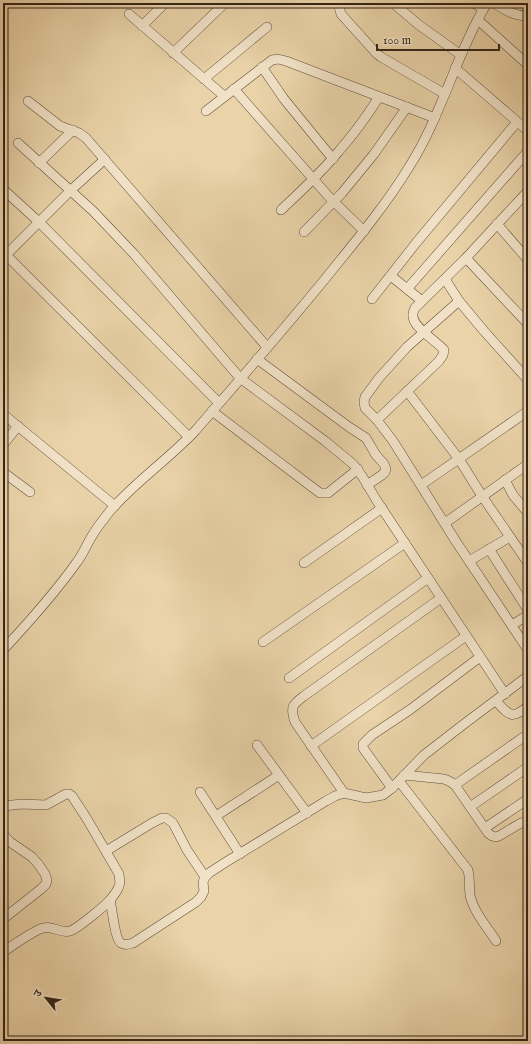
<svg xmlns="http://www.w3.org/2000/svg" width="531" height="1044" font-family="'IM FELL English','Noto Serif Devanagari',serif">
<style>
.lines{fill:none;stroke-linecap:round;stroke-linejoin:round}
.minor-casing{stroke:#624f3c;stroke-width:10}
.minor{stroke:#f1e2c7;stroke-width:9}
</style>
<rect width="100%" height="100%" fill="#ead3a9"/>
<filter id="stains"><feTurbulence type="fractalNoise" baseFrequency=".005" numOctaves="4"/><feColorMatrix values="0 0 0 0 .2 0 0 0 0 .09 0 0 0 0 .02 0 0 0 .5 -.17"/></filter>
<radialGradient id="worn" r=".72"><stop offset=".6" stop-color="#630" stop-opacity="0"/><stop offset="1" stop-color="#630" stop-opacity=".3"/></radialGradient>
<g class="lines">
<defs>
<g id="minor">
<path d="M338,3L341,14L376,53L381,57L445,94"/>
<path d="M393,3L419,25L461,55"/>
<path d="M474,3L483,9"/>
<path d="M494,3C505,10 514,16 528,16"/>
<path d="M129,14L224,96"/>
<path d="M478,20L528,65"/>
<path d="M142,26L165,3"/>
<path d="M173,53L225,3"/>
<path d="M262,67L284,99L333,159"/>
<path d="M455,68L528,131"/>
<path d="M204,79L267,27"/>
<path d="M234,89L330,198L364,231"/>
<path d="M28,101L60,126L79,133L86,138L267,347"/>
<path d="M206,111L272,60L278,59L286,61L435,118"/>
<path d="M18,143L93,211L134,254L240,378L325,441L353,464L362,476L377,501L505,694"/>
<path d="M39,163L73,130"/>
<path d="M4,190L39,222L219,403"/>
<path d="M281,210C301,191 322,172 339,151C354,134 367,116 379,97"/>
<path d="M497,224L528,260"/>
<path d="M304,232L342,193L374,154L407,107"/>
<path d="M3,252L189,437"/>
<path d="M6,255L70,191L105,159"/>
<path d="M466,258L528,324"/>
<path d="M391,276L422,301"/>
<path d="M445,279L459,301L484,331L528,380"/>
<path d="M407,289L528,151"/>
<path d="M372,299L416,243L517,122"/>
<path d="M459,301L407,347L379,378L365,397L364,402L365,408L377,420L393,441L455,540L528,650"/>
<path d="M257,359L349,427L366,438L376,455L384,464L386,469L385,472L382,475L367,485"/>
<path d="M407,391L459,459L482,496L528,563"/>
<path d="M212,411L312,487L320,493H328L358,469"/>
<path d="M3,414L115,506"/>
<path d="M377,420L439,361L443,355L444,350C437,341 411,327 413,314C413,312 414,310 415,308L466,258L528,191"/>
<path d="M3,445L18,426"/>
<path d="M3,472L30,492"/>
<path d="M505,480L513,495L528,513"/>
<path d="M421,485L528,411"/>
<path d="M445,523L528,464"/>
<path d="M489,549L528,610"/>
<path d="M469,561L510,537"/>
<path d="M304,563L382,508"/>
<path d="M512,625L528,615"/>
<path d="M263,642L405,543"/>
<path d="M3,650C29,622 55,593 77,562C83,554 87,544 92,536C97,527 104,519 110,511C136,481 169,459 196,430C242,377 289,324 333,269C360,236 387,203 409,167C437,123 451,73 474,27C478,19 482,11 487,3"/>
<path d="M289,678L428,578"/>
<path d="M496,701C508,714 512,721 528,706"/>
<path d="M257,745L307,813"/>
<path d="M311,746L466,636"/>
<path d="M404,775L444,779L449,781L455,785L488,833L492,836L496,837L499,836L521,823L528,821"/>
<path d="M399,781L468,870C470,878 469,886 470,895C473,911 488,928 496,941"/>
<path d="M455,785L528,734"/>
<path d="M392,788L363,748V744L372,735L411,709L480,657"/>
<path d="M200,792L240,854"/>
<path d="M344,793L295,722C290,707 292,705 304,696L441,598"/>
<path d="M3,806L22,804L46,805L66,794H69L72,796L87,819L119,874C119,878 121,882 119,886C118,890 114,895 111,899C106,905 77,929 70,931C59,934 53,924 40,929C27,935 15,944 3,952"/>
<path d="M470,807L528,767"/>
<path d="M216,816L279,775"/>
<path d="M485,828L528,799"/>
<path d="M3,834L10,842L32,857L39,865L45,874L47,880L46,884L41,889L3,919"/>
<path d="M106,851L152,823L162,818H166L173,823L187,850L205,877"/>
<path d="M110,900C112,908 115,940 121,943C125,946 129,944 133,943L196,902L201,897L204,891L203,882L205,877L209,873L226,862L326,801L335,796L344,793L366,798L383,795L392,788L424,755L464,724L528,676"/>
</g>
</defs>
<use href="#minor" class="minor-casing"/>
<use href="#minor" class="minor"/>
</g>
<rect width="531" height="1044" fill="none" stroke="#ead3a9" stroke-width="16"/>
<rect x="4" y="4" width="523" height="1036" fill="none" stroke="#342317" stroke-width="2"/>
<rect x="8" y="8" width="515" height="1028" fill="none" stroke="#342317"/>
<g transform="translate(46 998) rotate(300)" stroke="#f1e2c7" stroke-width="3" paint-order="stroke">
<path d="M0-3L7 15L0 10L-7 15Z" fill="#342317"/>
<text y="-6" font-size="11" font-weight="bold" text-anchor="middle" fill="#342317">उ</text>
</g>
<path d="M377 44v6h122v-6" fill="none" stroke="#342317" stroke-width="2"/>
<text x="383" y="44" font-size="12" fill="#342317" stroke="#f1e2c7" stroke-width="3" paint-order="stroke">100 m</text>
<rect width="100%" height="100%" filter="url(#stains)"/>
<rect width="100%" height="100%" fill="url(#worn)"/>
</svg>
